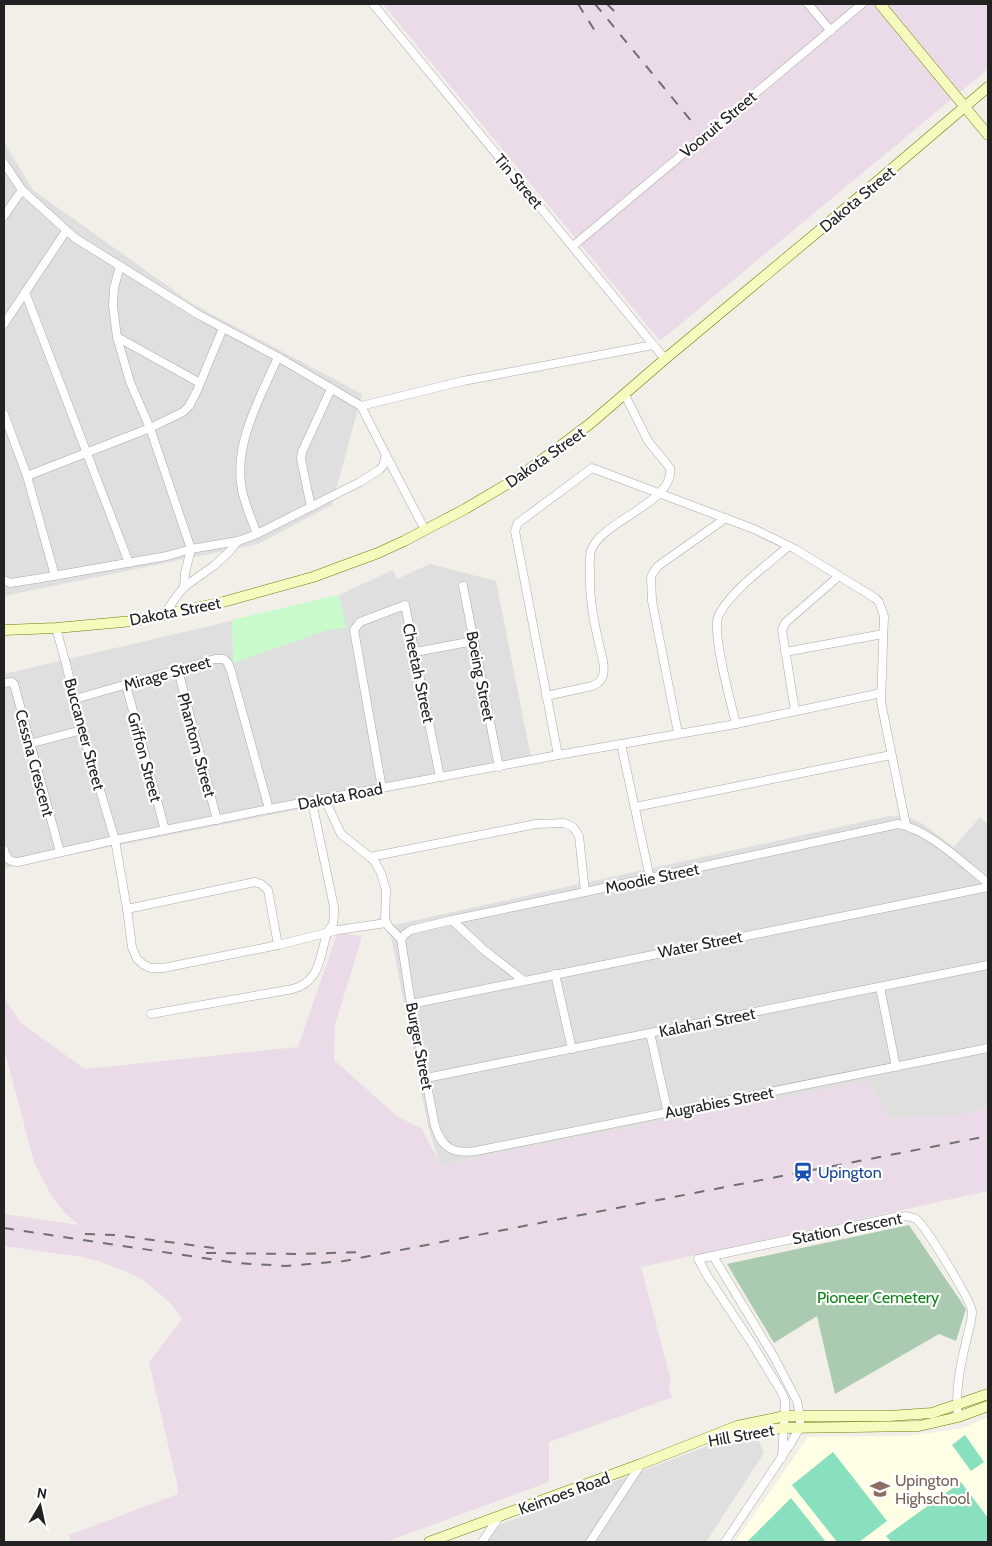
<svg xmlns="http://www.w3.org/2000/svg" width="992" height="1546" font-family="Cabin,sans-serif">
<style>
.residential{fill:#e0dfdf}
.industrial{fill:#ebdbe8}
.education{fill:#ffffe5}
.cemetery{fill:#aacbaf}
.park{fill:#c8facc}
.pitch{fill:#88e0be}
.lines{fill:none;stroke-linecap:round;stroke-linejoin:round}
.street-casing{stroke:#a9a9a9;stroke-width:9}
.secondary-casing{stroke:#707d05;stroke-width:11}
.street{stroke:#fff;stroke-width:8}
.secondary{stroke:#f7fabf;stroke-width:10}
.rail{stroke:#707070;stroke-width:2;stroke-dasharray:10 10;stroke-linecap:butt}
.labels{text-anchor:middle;stroke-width:4.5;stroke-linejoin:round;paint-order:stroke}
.street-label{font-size:16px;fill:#222;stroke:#fff}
.transit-label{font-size:16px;fill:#164399;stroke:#fff;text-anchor:start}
.park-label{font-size:16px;fill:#0c8416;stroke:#fff}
.education-label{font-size:16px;fill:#785e54;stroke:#fff;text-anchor:start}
</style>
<rect width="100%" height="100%" fill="#f2efe9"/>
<g class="residential">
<path d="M4,142L33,190L193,304L362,394L332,505L258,544L4,596Z"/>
<path d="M430,564L496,581L532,763L4,868V674L334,597L393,570L397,579Z"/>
<path d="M889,816L908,817L923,824L954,847L980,817L988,824V1108L956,1116L891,1118L867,1081L440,1165L428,1126L389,926Z"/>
<path d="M739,1438L759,1441L764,1453L706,1542H487L499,1525L705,1447Z"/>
</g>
<g class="industrial">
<path d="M383,4H988V69L660,341Z"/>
<path d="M338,931L362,937L335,1025L334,1060L397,1116L422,1129L441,1165L867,1081L891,1118L956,1116L988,1108V1191L641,1267L671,1380L669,1391L673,1397L549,1442V1482L386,1542H71L69,1535L178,1494L177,1484L149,1362L182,1319L173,1306L159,1293L143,1280L127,1272L98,1261L82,1257L4,1246V1214L79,1225L64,1212L52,1197L34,1162L4,1049V995L5,999L21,1023L85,1069L298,1047Z"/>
</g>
<path class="education" d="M988,1417V1542H735L808,1437L908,1436L963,1428Z"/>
<path class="cemetery" d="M909,1225L966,1309L956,1341L939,1334L835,1394L817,1316L774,1343L727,1264Z"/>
<path class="park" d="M338,595L341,603L346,628L328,630L233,663L232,620Z"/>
<g class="pitch">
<path d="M965,1435L984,1462L971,1471L952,1445Z"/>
<path d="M833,1452L887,1521L859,1542H837L792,1485Z"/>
<path d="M961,1482L988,1518V1542H891L886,1536Z"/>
<path d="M791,1498L826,1542H747Z"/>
</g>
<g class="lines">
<defs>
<g id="street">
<path d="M373,4L665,359"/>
<path d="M808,4L831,31"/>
<path d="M4,163L22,190L75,238L199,315L278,357L361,406L386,455L383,466L379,470L360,482L257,534L238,541L191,549L167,556L36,579L10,583L4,580"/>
<path d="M4,216L22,190"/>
<path d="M573,246L862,4"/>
<path d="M120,266L114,288L113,306L117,337L130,382L150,428L191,549L185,573L184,587"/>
<path d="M25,292L129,563"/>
<path d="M4,324L66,231"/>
<path d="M117,337L200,383"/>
<path d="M361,406L463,381L653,345"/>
<path d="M4,414L27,476L55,576"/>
<path d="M386,455L425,530"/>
<path d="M27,476L150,428L183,412L189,406L196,393L223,328"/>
<path d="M311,507L301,459L302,452L331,389"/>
<path d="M257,534C252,520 245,505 242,490C233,444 260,398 278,357"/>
<path d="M463,586L499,767"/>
<path d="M164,615L176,597L184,587L215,565L229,552L238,541"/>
<path d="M56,628L66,664L82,730L115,840L127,909L132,947L137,959L144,965L151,968H163L278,945L338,930L386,923"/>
<path d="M415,652L474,641"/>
<path d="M785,652L883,634"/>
<path d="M178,670L217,820"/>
<path d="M4,683L12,682L14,684L60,852"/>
<path d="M126,685L165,830"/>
<path d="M546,696L592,686C604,682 605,672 603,661C596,630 589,605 590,574C590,566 589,558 591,551C600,521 675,503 670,468L648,441L625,395"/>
<path d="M75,699L215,659H224L228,663L231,671L269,809"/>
<path d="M795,711L782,630L785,623L839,576"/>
<path d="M736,724C731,703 712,635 718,617C728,593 769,563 789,546"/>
<path d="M678,733L652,601L651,577L653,573L658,566L726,518"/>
<path d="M29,744L82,730"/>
<path d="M621,744L650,878"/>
<path d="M558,755L515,531L518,523L592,468L754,529L795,549L875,598L879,602L884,616L881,702L906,825"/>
<path d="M382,788L354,630L360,622L405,605L440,777"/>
<path d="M325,800L341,834L370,857L375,862L381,873L386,890L385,920L389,927L401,939"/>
<path d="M635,807L891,755"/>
<path d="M4,850C6,858 9,862 18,862L115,840L269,809L558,755L736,724L881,693"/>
<path d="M370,857L536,824L564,823L573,827L579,836L585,892"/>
<path d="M127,909L255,882L261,884L268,890L278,945"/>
<path d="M452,920L484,950L523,980"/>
<path d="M401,939L411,1004L435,1126C442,1149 454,1154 476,1151L988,1048"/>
<path d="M401,939L405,934L411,930L452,920L585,892L898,824C928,829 964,864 988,883"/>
<path d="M555,974L572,1049"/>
<path d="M880,987L896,1067"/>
<path d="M411,1004L988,887"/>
<path d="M151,1014L293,989C321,981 319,957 327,934C328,930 331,927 333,924C334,919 334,912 334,907L312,802"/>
<path d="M650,1033L668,1113"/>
<path d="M426,1078L988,965"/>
<path d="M713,1256L774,1357L797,1401L800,1416V1427L791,1443L725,1542"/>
<path d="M782,1458L785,1408V1400L782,1393L753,1345L708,1277L698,1259L895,1217C903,1216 911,1215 917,1220C926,1227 972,1302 972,1312C972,1321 968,1332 966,1342C960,1367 955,1391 958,1417"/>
<path d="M482,1542L499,1517"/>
<path d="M590,1542L641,1464"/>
</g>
<g id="secondary">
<path d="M880,4L988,135"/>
<path d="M4,630L56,628L133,621L164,615L223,602L313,577L348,564L378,553L404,541L465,509L519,477L591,423L665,359L827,224L988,87"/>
<path d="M712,1441L753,1431L784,1428L919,1426L958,1417L988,1406"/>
<path d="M429,1542L641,1464L737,1426L785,1416H889L932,1413L988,1394"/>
</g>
</defs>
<use href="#street" class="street-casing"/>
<use href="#secondary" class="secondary-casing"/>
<use href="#street" class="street"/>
<use href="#secondary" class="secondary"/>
<g class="rail">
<path d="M578,4L595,31"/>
<path d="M595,4L693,123"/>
<path d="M607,4L617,14"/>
<path d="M4,1228L236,1263L286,1266L344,1261L988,1136"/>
<path d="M85,1234L115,1235L214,1248"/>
<path d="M206,1253L302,1254L361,1252"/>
</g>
</g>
<defs>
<symbol id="station-bare" viewBox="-9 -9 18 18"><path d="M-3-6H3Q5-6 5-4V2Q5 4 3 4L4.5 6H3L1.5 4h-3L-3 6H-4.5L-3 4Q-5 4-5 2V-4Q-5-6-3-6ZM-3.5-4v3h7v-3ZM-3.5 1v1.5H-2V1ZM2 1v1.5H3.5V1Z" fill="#1a4fb4" stroke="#fff" stroke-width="2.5" paint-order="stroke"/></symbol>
<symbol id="university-bare" viewBox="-9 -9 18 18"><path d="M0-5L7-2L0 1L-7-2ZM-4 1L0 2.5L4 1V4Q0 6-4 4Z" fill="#8d6e63" stroke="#fff" stroke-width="2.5" paint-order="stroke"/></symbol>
</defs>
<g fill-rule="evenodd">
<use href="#station-bare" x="789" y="1158" width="28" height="28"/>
<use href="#university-bare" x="866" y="1475" width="28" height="28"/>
</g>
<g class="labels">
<g class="street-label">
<text transform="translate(718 124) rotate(-40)" y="6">Vooruit Street</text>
<text transform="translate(519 181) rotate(50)" y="6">Tin Street</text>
<text transform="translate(857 199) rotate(-40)" y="6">Dakota Street</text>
<text transform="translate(545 457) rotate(-35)" y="6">Dakota Street</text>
<text transform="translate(175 611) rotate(-11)" y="6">Dakota Street</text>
<text transform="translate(167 673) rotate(-16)" y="6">Mirage Street</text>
<text transform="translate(419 673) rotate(78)" y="6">Cheetah Street</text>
<text transform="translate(481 676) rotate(79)" y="6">Boeing Street</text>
<text transform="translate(85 734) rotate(75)" y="6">Buccaneer Street</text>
<text transform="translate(197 745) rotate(75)" y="6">Phantom Street</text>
<text transform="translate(145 757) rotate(75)" y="6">Griffon Street</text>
<text transform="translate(35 763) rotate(75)" y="6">Cessna Crescent</text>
<text transform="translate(340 796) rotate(-11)" y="6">Dakota Road</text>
<text transform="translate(652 878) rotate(-12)" y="6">Moodie Street</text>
<text transform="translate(700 944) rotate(-11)" y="6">Water Street</text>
<text transform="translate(707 1022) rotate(-11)" y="6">Kalahari Street</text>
<text transform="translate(420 1046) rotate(79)" y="6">Burger Street</text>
<text transform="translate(719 1102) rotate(-11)" y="6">Augrabies Street</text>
<text transform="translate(847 1228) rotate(-11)" y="6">Station Crescent</text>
<text transform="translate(741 1435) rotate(-10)" y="6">Hill Street</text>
<text transform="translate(564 1493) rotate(-20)" y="6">Keimoes Road</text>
</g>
<g class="transit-label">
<text x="818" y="1178">Upington</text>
</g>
<g class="park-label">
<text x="878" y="1303">Pioneer Cemetery</text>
</g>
<g class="education-label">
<text x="895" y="1486">Upington<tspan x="895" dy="18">Highschool</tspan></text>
</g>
</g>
<rect width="992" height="1546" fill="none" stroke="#222222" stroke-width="10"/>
<g transform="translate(40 1506) rotate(9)" stroke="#ffffff" stroke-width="4" paint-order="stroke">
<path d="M0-4L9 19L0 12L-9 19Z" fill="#222222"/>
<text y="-8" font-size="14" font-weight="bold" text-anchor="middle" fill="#222222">N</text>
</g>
</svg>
